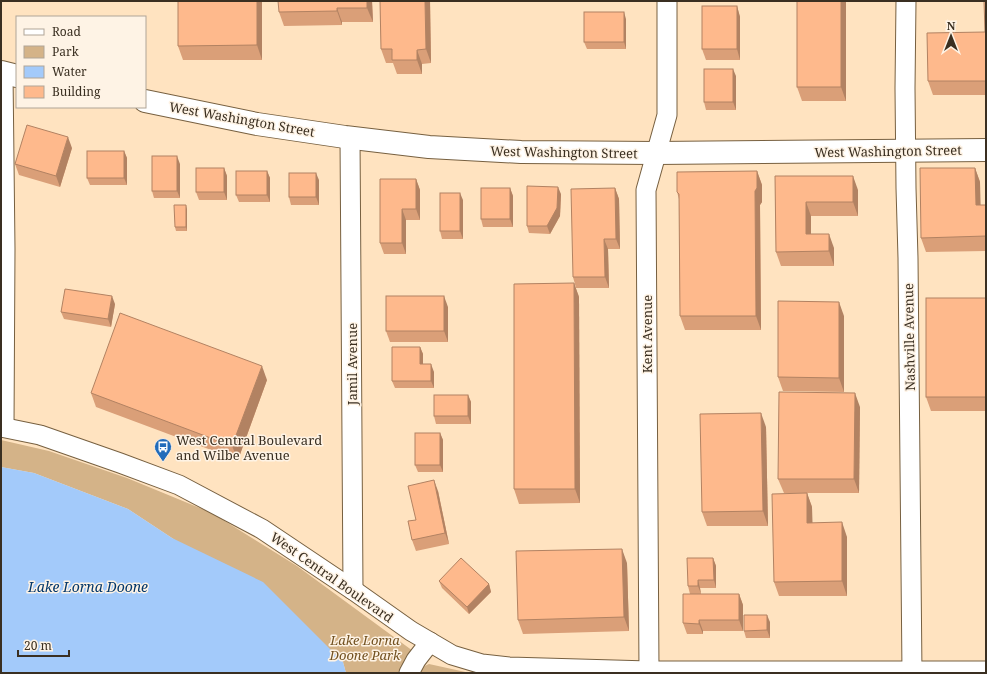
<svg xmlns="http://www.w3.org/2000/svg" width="987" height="674" font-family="'Noto Serif',serif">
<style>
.green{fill:#d4b388}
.water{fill:#a3cafa}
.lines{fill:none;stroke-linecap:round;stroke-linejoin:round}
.minor-casing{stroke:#776040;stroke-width:21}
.major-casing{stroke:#776040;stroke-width:24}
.minor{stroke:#fff;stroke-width:19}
.major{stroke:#fff;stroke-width:22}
.wall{fill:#da9f78}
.shaded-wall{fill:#b28262}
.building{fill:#feb98c;stroke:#b28262}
.labels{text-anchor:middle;stroke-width:3;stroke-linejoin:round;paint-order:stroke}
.street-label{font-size:13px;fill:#3a2f21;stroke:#fef3e5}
.poi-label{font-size:13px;fill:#3a2f21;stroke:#fef3e5;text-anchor:start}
.park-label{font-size:13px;font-style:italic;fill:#725120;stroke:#fef3e5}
.water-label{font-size:14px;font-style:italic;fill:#03376b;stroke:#fef3e5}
</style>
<rect width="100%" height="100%" fill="#ffe3c0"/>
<g class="green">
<path d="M1,440L49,451L127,478L212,513L297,566L413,651L402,666L399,673H346L343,662L172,538L128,509L34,473L1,467Z"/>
<path d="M429,664L470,673H415L418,669Z"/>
</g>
<path class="water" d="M1,467L34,473L128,509L172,538L263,582L343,662L346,673H1Z"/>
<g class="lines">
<defs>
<g id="minor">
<path d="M906,1L905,88L906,188L908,258L912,673"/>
<path d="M3,73L5,249L4,427"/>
<path d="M350,137L353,590"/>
<path d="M1,427L40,435L120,463L179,485L262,529L353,590L411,631L452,655L482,664L509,667L649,671H986"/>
<path d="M649,671L646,190L667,115V1"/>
<path d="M409,673L416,660L430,642"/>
</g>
<g id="major">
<path d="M1,72L17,76"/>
<path d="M145,101L257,124L345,137L429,147L521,152L656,153L986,150"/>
</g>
</defs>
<use href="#minor" class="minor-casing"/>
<use href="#major" class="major-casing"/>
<use href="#minor" class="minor"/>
<use href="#major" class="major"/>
</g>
<g class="wall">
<path d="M262,1V60H183L178,46Z"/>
<path d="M372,1L373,22H342V25L284,26L279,12Z"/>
<path d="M380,1H430L431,63L422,64V74H397L393,63H386L381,49Z"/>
<path d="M846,1V101H802L797,87Z"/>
<path d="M986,1V95H933L928,81L985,32Z"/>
<path d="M737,6L740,17V60H706L702,49Z"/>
<path d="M626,19V49H587L584,42Z"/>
<path d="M736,76V110H706L704,102Z"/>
<path d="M72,148L60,187L19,175L15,164Z"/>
<path d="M124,151L127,158V185H90L87,178Z"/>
<path d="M180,164V198H154L152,191Z"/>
<path d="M224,168L227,176V200H199L196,192Z"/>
<path d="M975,168L980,182V205H986V251L926,252L921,238Z"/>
<path d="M267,171L270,178V202H239L236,195Z"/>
<path d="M757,171L762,185V202L760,205L761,330H685L680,316L679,199L677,192Z"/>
<path d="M775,176L858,190V216H811V234L834,248V266H781L776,252Z"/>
<path d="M416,179L420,190V220H406V254H384L380,243Z"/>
<path d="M319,180V205H291L289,197Z"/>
<path d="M510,188L513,196V227H483L481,219Z"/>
<path d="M615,188L619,199L620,249H608L609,288H576L573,277Z"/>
<path d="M561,194L560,216L550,234L529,233L527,226Z"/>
<path d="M463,200V239H442L440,231Z"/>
<path d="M187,209V231H176L175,227Z"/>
<path d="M574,283L579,297L580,503L519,504L514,489Z"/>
<path d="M986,298V411H931L926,397Z"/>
<path d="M115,304L111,327L64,319L61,312Z"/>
<path d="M448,307V342H390L386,331Z"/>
<path d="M844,316V392L783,391L778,377Z"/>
<path d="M420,347L423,354V364L434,372V388H395L392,381Z"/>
<path d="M267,380L238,460L96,407L91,393Z"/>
<path d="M468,395L471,402V424H436L434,416Z"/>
<path d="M860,407L859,493H784L778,479Z"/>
<path d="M766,427L768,526H707L702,512Z"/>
<path d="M440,433L443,440V472H418L415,465Z"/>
<path d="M438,491L449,544L416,551L412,540L416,520Z"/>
<path d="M807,493L812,507V523L847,537V596H779L774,582Z"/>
<path d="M713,558L716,566V588H700L701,594H690L688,586Z"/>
<path d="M627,563L629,631L523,634L518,620Z"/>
<path d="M439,581L489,584L491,592L469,614L442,588Z"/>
<path d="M739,594L743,605V631H703V634H687L683,623Z"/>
<path d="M770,622V638H746L744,631Z"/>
</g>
<g class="shaded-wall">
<path d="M257,1H262V60L257,45Z"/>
<path d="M367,1H372L373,22L367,8Z"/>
<path d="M425,1H430L431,63L426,49Z"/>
<path d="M841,1H846V101L841,87Z"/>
<path d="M737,6L740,17V60L737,49Z"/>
<path d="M337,8L342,22V25L337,11Z"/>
<path d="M624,12L626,19V49L624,42Z"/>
<path d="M417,50L422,64V74L417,60Z"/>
<path d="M733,69L736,76V110L733,102Z"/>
<path d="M68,137L72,148L60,187L56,176Z"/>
<path d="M124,151L127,158V185L124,178Z"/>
<path d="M177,156L180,164V198L177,191Z"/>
<path d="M224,168L227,176V200L224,192Z"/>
<path d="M975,168L980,182L981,219L976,205Z"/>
<path d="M267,171L270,178V202L267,195Z"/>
<path d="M757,171L762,185V202L760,205L761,330L756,316L755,191Z"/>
<path d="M316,173L319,180V205L316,197Z"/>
<path d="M853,176L858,190V216L853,202Z"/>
<path d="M416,179L420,190V220L416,209Z"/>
<path d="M558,187L561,194L560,216L550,234L547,226Z"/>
<path d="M510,188L513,196V227L510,219Z"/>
<path d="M615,188L619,199L620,249L616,239Z"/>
<path d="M460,193L463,200V239L460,231Z"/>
<path d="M806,202L811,216V248L806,234Z"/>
<path d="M186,205L187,209V231L186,227Z"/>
<path d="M402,209L406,220V254L402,243Z"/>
<path d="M829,234L834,248V266L829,251Z"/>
<path d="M604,239L608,249L609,288L605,277Z"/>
<path d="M574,283L579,297L580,503L575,489Z"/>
<path d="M112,296L115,304L111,327L108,319Z"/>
<path d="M444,296L448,307V342L444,331Z"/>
<path d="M839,302L844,316V392L839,378Z"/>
<path d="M420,347L423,354V372L420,364Z"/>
<path d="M431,364L434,372V388L431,381Z"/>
<path d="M262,366L267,380L238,460L232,446Z"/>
<path d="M855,393L860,407L859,493L854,479Z"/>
<path d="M468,395L471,402V424L468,416Z"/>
<path d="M761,413L766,427L768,526L763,511Z"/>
<path d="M440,433L443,440V472L440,465Z"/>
<path d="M434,480L438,491L449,544L445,533Z"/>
<path d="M807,493L812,507L813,537L807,523Z"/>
<path d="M842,522L847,537V596L842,581Z"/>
<path d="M622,549L627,563L629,631L624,617Z"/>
<path d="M713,558L716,566V588L714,580Z"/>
<path d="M698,580L700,588L701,594L698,586Z"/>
<path d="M489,584L491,592L469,614L467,607Z"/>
<path d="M739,594L743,605V631L739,620Z"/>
<path d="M767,615L770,622V638L767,630Z"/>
<path d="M699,620L703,631V634L699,624Z"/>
</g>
<g class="building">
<path d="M178,1H257V45L178,46Z"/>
<path d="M278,1H367V8H337V11L279,12Z"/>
<path d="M380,1H425L426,49L417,50V60H392V49H381Z"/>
<rect x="797" y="1" width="44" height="86"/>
<path d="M984,1H986V81H928L927,33L985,32Z"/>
<rect x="702" y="6" width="35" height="43"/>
<rect x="584" y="12" width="40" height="30"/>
<rect x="704" y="69" width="29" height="33"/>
<path d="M27,125L68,137L56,176L15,164Z"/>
<rect x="87" y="151" width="37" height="27"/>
<rect x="152" y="156" width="25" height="35"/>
<rect x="196" y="168" width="28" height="24"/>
<path d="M920,168H975L976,205H986V236L921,238Z"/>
<rect x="236" y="171" width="31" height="24"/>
<path d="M757,171V188L755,191L756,316H680L679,194L677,192V172Z"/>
<rect x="289" y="173" width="27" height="24"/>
<path d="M775,176H853V202H806V234H829V251L776,252Z"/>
<path d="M380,179H416V209H402V243H380Z"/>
<path d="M527,186L558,187L557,208L547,226H527Z"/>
<rect x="481" y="188" width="29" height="31"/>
<path d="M615,188L616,239H604L605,277H573L571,189Z"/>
<rect x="440" y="193" width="20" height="38"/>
<path d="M174,205H186V227H175Z"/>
<path d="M574,283L575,489H514V284Z"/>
<path d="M65,289L112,296L108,319L61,312Z"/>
<rect x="386" y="296" width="58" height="35"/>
<rect x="926" y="298" width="60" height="99"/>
<path d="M778,301L839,302V378L778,377Z"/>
<path d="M120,313L262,366L232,446L91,393Z"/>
<path d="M392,347H420V364H431V381H392Z"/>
<path d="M779,392L855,393L854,479H778Z"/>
<rect x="434" y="395" width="34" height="21"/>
<path d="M761,413L763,511L702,512L700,414Z"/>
<rect x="415" y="433" width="25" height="32"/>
<path d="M434,480L445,533L412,540L408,521L416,520L408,486Z"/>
<path d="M807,493V523L842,522V581L774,582L772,494Z"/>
<path d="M622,549L624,617L518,620L516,551Z"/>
<path d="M461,558L489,584L467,607L439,581Z"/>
<path d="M687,558H713L714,580H698V586H688Z"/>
<path d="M683,594H739V620H699V624L683,623Z"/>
<path d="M744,615H767V630L744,631Z"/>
</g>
<defs>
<symbol id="bus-pin" viewBox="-11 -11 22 30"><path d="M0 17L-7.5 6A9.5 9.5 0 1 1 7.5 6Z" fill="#216bba" stroke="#fef3e5"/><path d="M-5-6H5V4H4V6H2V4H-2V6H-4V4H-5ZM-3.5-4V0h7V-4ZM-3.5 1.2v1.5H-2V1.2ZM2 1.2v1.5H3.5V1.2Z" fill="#fff"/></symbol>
</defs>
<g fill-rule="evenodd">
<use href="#bus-pin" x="153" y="437" width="20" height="27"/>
</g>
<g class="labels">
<g class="street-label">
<text transform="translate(242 119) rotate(10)" y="5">West Washington Street</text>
<text transform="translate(888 151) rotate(-1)" y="5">West Washington Street</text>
<text transform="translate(564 152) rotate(1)" y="5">West Washington Street</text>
<text transform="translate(647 334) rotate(-90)" y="5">Kent Avenue</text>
<text transform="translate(909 337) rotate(-91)" y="5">Nashville Avenue</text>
<text transform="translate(352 364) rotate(-90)" y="5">Jamil Avenue</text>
<text transform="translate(332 577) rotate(35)" y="5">West Central Boulevard</text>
</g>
<g class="poi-label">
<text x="176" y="445">West Central Boulevard<tspan x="176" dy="15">and Wilbe Avenue</tspan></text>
</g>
<g class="park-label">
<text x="365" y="645">Lake Lorna<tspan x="365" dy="15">Doone Park</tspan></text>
</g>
<g class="water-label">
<text x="88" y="592">Lake Lorna Doone</text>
</g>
</g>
<rect width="987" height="674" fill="none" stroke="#3a2f21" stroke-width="4"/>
<rect x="16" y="16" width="130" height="92" fill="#fef3e5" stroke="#b0a597"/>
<rect x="24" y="29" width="20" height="6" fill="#ffffff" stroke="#b0a597"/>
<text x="52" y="36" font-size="12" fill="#3a2f21">Road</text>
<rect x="24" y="46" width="20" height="12" fill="#d4b388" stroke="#b0a597"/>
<text x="52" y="56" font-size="12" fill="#3a2f21">Park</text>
<rect x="24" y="66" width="20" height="12" fill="#a3cafa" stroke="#b0a597"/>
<text x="52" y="76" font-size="12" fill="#3a2f21">Water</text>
<rect x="24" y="86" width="20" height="12" fill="#feb98c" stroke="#b0a597"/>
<text x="52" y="96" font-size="12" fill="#3a2f21">Building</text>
<g transform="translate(951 36)" stroke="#fef3e5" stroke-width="3" paint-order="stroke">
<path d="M0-3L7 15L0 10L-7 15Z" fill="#3a2f21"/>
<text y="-6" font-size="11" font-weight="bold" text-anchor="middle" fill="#3a2f21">N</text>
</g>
<path d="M18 650v6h51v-6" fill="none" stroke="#3a2f21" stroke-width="2"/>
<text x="24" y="650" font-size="12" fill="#3a2f21" stroke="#fef3e5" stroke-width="3" paint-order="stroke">20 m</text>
</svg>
